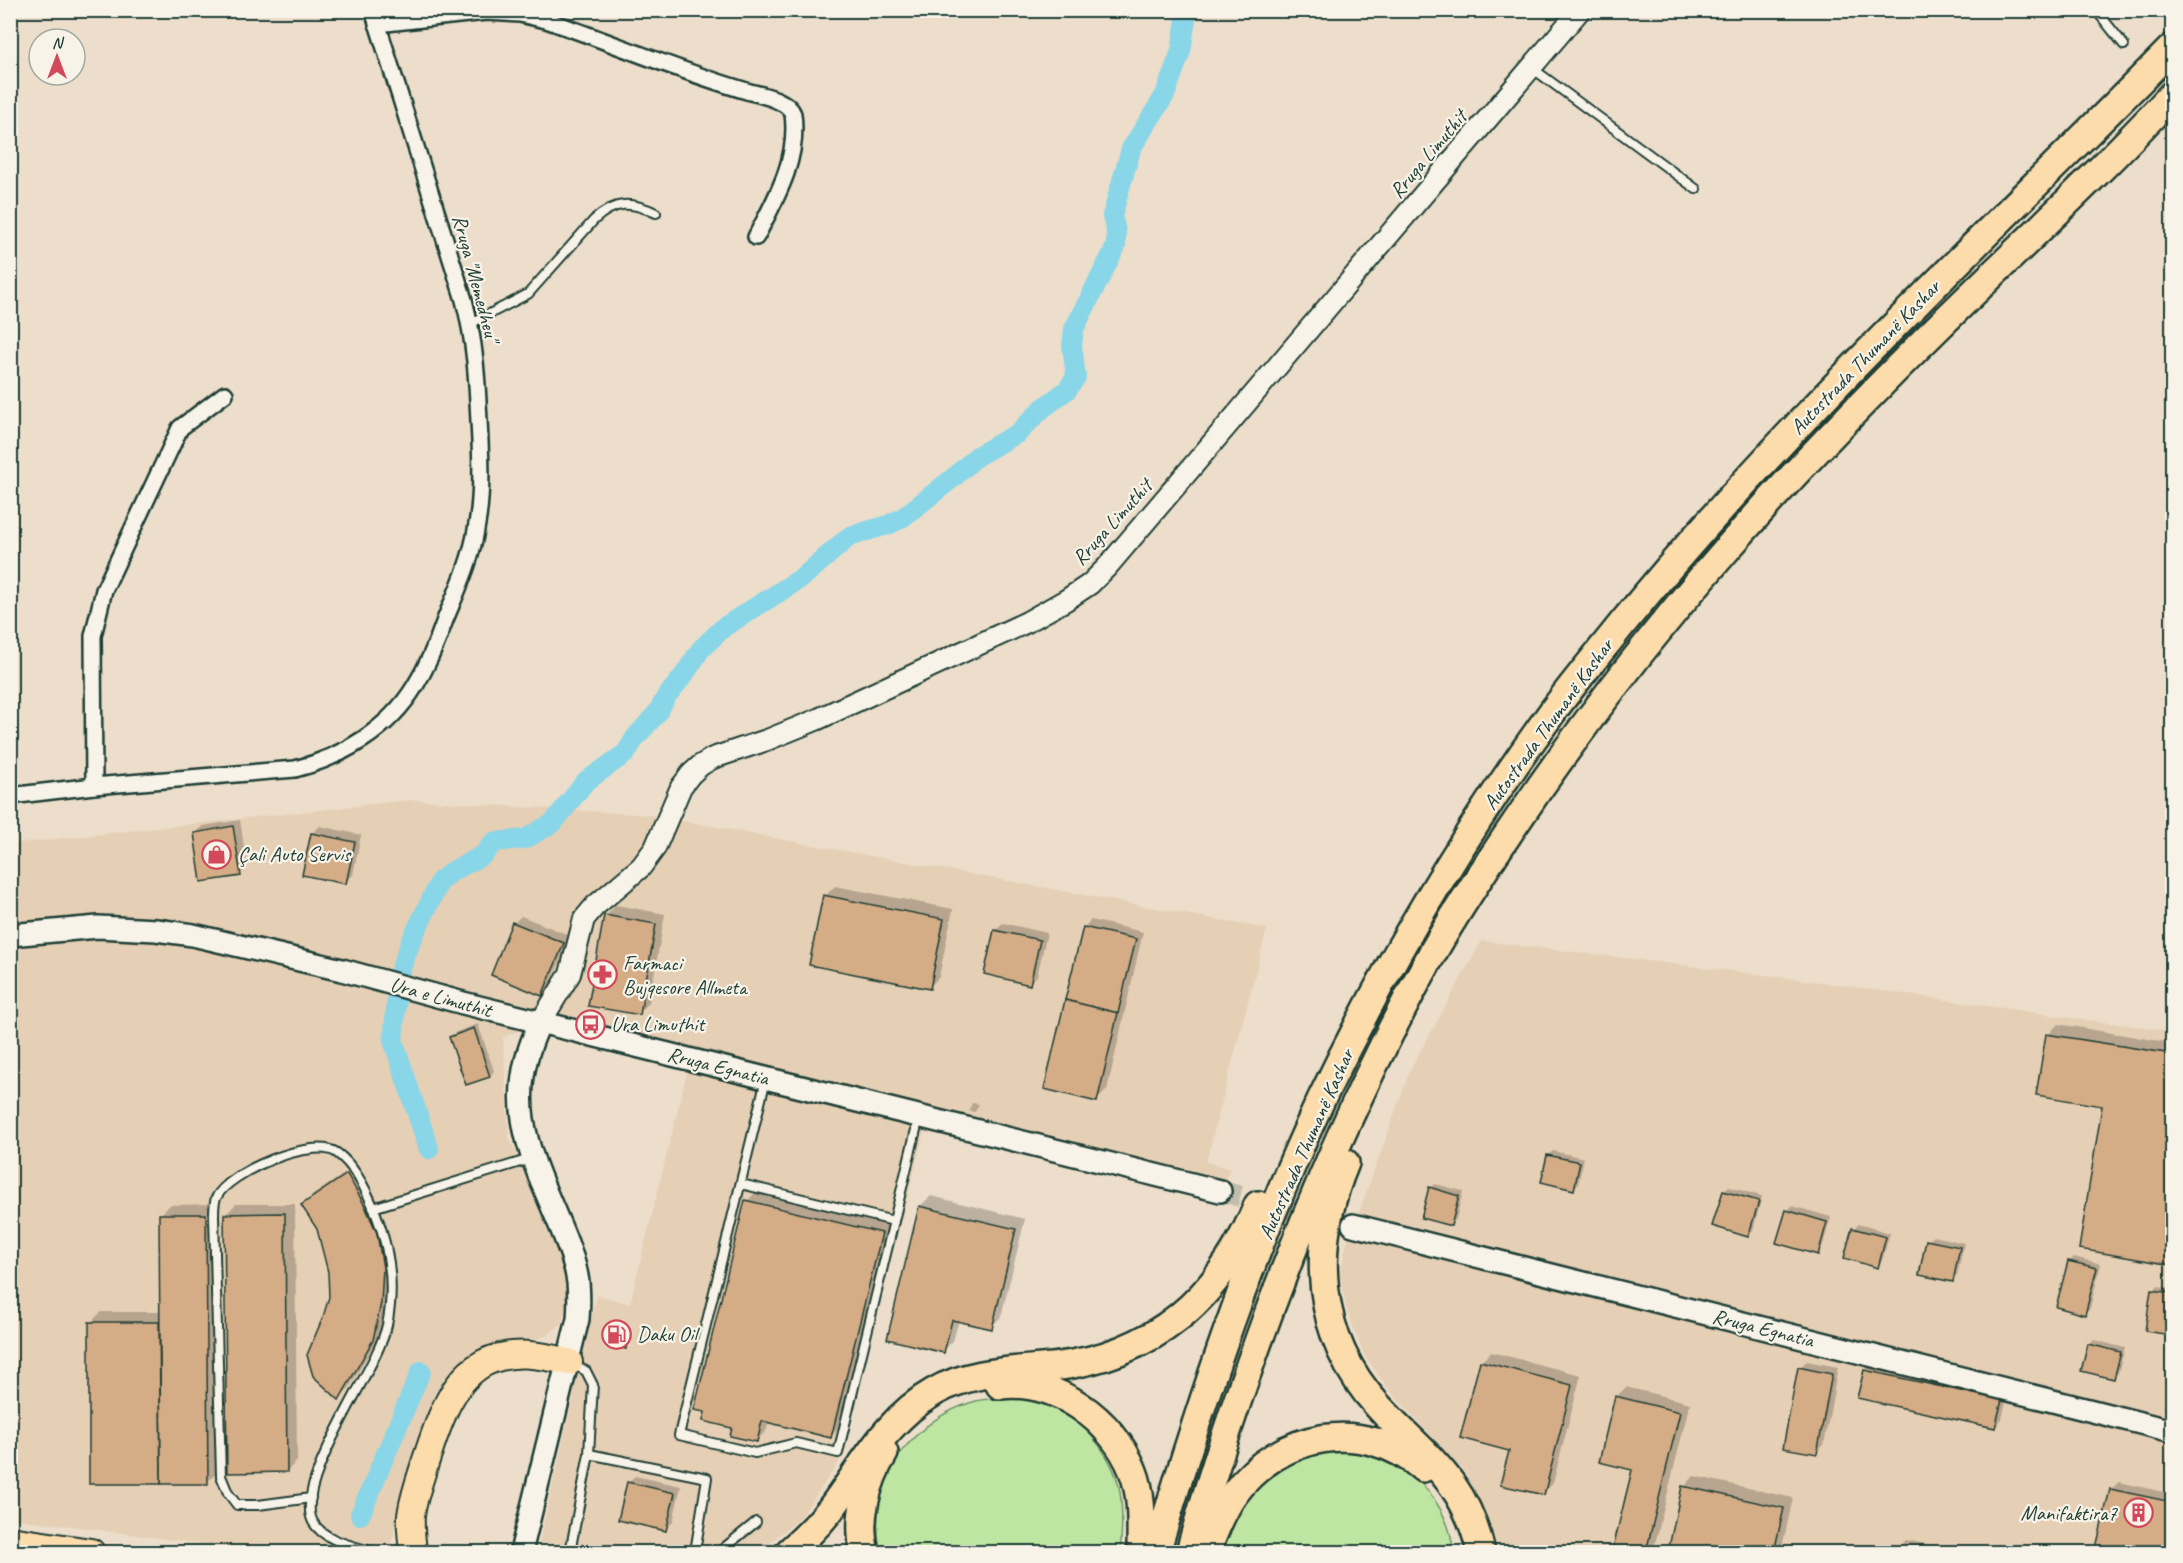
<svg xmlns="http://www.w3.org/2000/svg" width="2183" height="1563" font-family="Caveat,sans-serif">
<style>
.built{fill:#e5cfb5}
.green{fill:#bee6a2;stroke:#6e926b;stroke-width:1.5}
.shadow{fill:#0003}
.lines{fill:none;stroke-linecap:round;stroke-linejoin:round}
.canal{stroke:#89d6e9;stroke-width:20}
.building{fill:#d4ac85;stroke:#1f3d34;stroke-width:1.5}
.secondary-tunnel{stroke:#c3beac;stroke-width:21;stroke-dasharray:21 10;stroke-linecap:butt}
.service-casing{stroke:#1f3d34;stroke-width:12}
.minor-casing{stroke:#1f3d34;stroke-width:20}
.tertiary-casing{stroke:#1f3d34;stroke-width:24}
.secondary-casing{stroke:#1f3d34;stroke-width:26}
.trunk-casing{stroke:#1f3d34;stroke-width:30}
.motorway-casing{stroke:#1f3d34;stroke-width:32}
.service{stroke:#f7f3e8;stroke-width:8}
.minor{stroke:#f7f3e8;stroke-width:15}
.tertiary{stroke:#f7f3e8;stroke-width:20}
.secondary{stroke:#f7f3e8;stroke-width:21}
.trunk{stroke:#fddcac;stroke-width:26}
.motorway{stroke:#fddcac;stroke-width:27}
.labels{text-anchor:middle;stroke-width:4.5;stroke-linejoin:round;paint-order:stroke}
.street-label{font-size:21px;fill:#1f3d34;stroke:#f7f3e8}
.poi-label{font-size:21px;fill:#1f3d34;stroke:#f7f3e8;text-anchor:start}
</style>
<rect width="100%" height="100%" fill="#ecdeca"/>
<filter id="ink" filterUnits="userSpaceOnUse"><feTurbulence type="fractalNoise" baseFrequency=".0167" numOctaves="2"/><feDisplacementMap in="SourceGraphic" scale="12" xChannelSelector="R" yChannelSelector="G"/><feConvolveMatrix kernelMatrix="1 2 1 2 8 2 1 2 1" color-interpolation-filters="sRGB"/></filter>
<g filter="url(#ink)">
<g class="built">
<path d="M410,800L650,815L1267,929L1206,1162L1230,1169L1220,1191L928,1118L838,1464L799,1519L758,1552H537L597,1295L630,1304L690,1060L540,1023L503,1037L509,1137L559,1245L570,1291L562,1323L546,1336L495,1350L412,1476L388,1552H263L11,1518V844Z"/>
<path d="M1482,941L1805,980L2086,1020L2172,1031V1552H1496L1485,1514L1466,1474L1390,1391L1364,1355L1347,1311L1340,1275L1348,1238L1363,1202L1411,1068Z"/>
</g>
<g class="green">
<path d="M1012,1397C1021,1399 1031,1399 1040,1401C1077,1410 1114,1455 1120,1492C1123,1512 1122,1532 1120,1552H880C878,1536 876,1519 879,1502C888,1454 929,1414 976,1401C987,1398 1000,1399 1012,1397Z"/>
<path d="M1329,1449C1339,1449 1349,1449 1358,1450C1406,1456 1451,1504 1453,1552H1222C1236,1513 1258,1476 1298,1458C1308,1453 1319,1452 1329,1449Z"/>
</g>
<g class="shadow">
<path d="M240,820L247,867L240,874L195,833L203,826Z"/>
<path d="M320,826L361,835L353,875L345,882L312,833Z"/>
<path d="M835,886L953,909L939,977L929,988L825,896Z"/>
<path d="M616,905L665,914L649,1003L639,1013L606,916Z"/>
<path d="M521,916L571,936L549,987L542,995L514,923Z"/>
<path d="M1091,920L1143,932L1107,1090L1097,1100L1084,927Z"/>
<path d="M1003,923L1047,933L1037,976L1029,983L995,930Z"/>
<path d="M478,1024L494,1071L490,1076L467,1084L451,1037L456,1032Z"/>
<path d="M2058,1024L2172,1043V1263L2080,1248L2104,1104L2048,1035Z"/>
<path d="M972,1103L979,1104L975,1112L969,1111Z"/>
<path d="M1553,1151L1584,1158L1578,1184L1573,1188L1548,1155Z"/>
<path d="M357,1165L375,1195L386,1222L393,1257L391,1292L383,1328L349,1388L339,1397L325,1317L330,1297V1272L318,1228L303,1205L313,1195Z"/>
<path d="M1435,1184L1463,1191L1456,1219L1451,1224L1430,1188Z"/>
<path d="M1729,1187L1762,1196L1753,1230L1748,1235L1724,1191Z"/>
<path d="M757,1191L891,1223L841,1426L831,1436L769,1421L766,1431L756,1441L747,1201Z"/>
<path d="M931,1196L1025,1219L1001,1317L991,1327L959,1320L953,1341L943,1351L920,1206Z"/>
<path d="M215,1204L218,1472L207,1482H91V1322L101,1312H161L160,1215L170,1205Z"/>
<path d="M236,1204H295L297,1461L287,1471L226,1214Z"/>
<path d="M1792,1206L1831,1217L1822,1248L1817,1253L1787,1211Z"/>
<path d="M1858,1224L1890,1233L1882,1261L1877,1266L1854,1228Z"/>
<path d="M1933,1236L1964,1243L1957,1276L1952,1280L1928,1241Z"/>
<path d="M2074,1257L2101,1264L2090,1308L2085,1313L2069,1262Z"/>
<path d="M2157,1286L2172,1288V1332L2170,1334L2153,1290Z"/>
<path d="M614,1325L630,1328L625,1347L612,1327Z"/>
<path d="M2094,1340L2125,1348L2118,1373L2114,1377L2089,1345Z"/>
<path d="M1491,1352L1581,1375L1553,1483L1543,1494L1511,1449L1481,1362Z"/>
<path d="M1807,1361L1838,1367L1824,1445L1816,1452L1799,1368Z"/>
<path d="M1872,1363L2008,1393L2002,1419L1995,1427L1865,1370Z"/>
<path d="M1626,1387L1690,1403L1653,1552H1614L1634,1469L1616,1397Z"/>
<path d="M635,1476L681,1486L673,1522L666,1529L628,1483Z"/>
<path d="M1694,1476L1793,1498L1781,1552H1669L1684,1487Z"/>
<path d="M2119,1482L2172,1494L2171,1552H2097L2111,1489Z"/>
<path d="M1906,1540L1936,1546L1935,1552H1898L1899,1547Z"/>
</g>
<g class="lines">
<g class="canal">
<path d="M429,1149L393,1040L399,974L411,941L440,881L453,871L483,855L494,842L525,839L553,823L585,782L626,753L635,738L658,712L666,697L684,675L701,649L724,627L803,577L850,536L888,525L902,518L953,478L977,456L1018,433L1042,409L1067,390L1076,377L1072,345L1074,329L1116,246V231L1112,216L1131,149L1165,95L1181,51L1186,19L1189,10"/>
<path d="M360,1515L421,1371"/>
</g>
</g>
<g class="building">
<path d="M233,826L241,876L201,882L194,833Z"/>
<path d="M311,833L355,842L346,884L302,875Z"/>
<path d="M823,895L944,919L930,989L809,965Z"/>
<path d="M604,915L656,924L640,1015L588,1006Z"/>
<path d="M512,922L564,943L542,996L491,975Z"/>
<path d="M1083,927L1136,939L1118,1013L1065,1000Z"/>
<path d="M994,930L1040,940L1030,985L984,974Z"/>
<path d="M1065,1000L1118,1013L1097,1102L1044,1089Z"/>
<path d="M474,1028L490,1077L466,1085L449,1037Z"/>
<path d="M2046,1034L2172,1054V1265L2079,1249L2102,1106L2036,1095Z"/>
<path d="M1547,1155L1580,1162L1574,1190L1541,1182Z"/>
<path d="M347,1174L365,1206L377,1233L383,1268L381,1303L373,1340L339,1400L313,1376L307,1355L323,1317L329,1297L328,1272L317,1229L301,1205Z"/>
<path d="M1429,1187L1459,1196L1451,1226L1421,1218Z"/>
<path d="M1723,1191L1759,1201L1748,1237L1712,1226Z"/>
<path d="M745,1200L882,1233L831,1438L762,1421L757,1442L730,1436L732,1428L703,1421L705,1412L694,1410Z"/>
<path d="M919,1206L1016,1229L992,1329L952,1320L944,1353L887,1339Z"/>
<path d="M1786,1210L1827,1222L1818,1255L1776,1243Z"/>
<path d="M285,1213L287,1472L227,1473L224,1214Z"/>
<path d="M159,1214H206L208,1484H161Z"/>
<path d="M1852,1228L1886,1237L1878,1268L1844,1258Z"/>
<path d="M1926,1240L1960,1247L1953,1282L1919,1275Z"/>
<path d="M2068,1261L2097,1268L2085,1315L2056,1307Z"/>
<path d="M2151,1290L2172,1293L2171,1335L2145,1331Z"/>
<path d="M89,1322H159L161,1484H89Z"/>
<path d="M610,1326L629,1329L626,1349L607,1345Z"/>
<path d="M2088,1344L2121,1352L2114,1379L2081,1371Z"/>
<path d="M1480,1361L1572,1385L1544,1495L1500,1485L1509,1451L1460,1438Z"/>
<path d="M1798,1367L1832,1374L1817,1454L1783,1448Z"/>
<path d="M1864,1370L2002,1400L1995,1428L1857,1398Z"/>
<path d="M1615,1396L1680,1412L1646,1552H1612L1632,1470L1599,1462Z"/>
<path d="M627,1482L675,1493L666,1531L618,1520Z"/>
<path d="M1682,1486L1784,1508L1774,1552H1668Z"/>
<path d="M2110,1489L2172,1502V1524L2166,1552H2095Z"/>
</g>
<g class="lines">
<path class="secondary-tunnel" d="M1220,1191L1320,1217"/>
<defs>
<g id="service">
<path d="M2096,10L2124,45"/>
<path d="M1532,68L1696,189"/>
<path d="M470,324L528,294L594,220C615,201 631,201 656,213"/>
<path d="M766,1079L679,1435L755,1453L796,1443L838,1453L919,1117"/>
<path d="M741,1184L894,1221"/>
<path d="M373,1208L530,1159"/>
<path d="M589,1454L707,1478L695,1552"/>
<path d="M311,1498L258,1505H237L228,1493L221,1476L214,1216C214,1210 214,1203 216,1198C228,1172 313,1136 337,1153C355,1166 368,1193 376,1214C390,1250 395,1287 387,1325C378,1369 292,1483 313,1522C324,1541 354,1546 373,1552"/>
<path d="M570,1552L589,1454L593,1385L586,1371L570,1363"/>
<path d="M719,1552L756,1522"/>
</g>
<g id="minor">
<path d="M377,24L486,12L520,14L546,20C614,43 680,72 750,92C763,95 788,100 793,114C799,160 776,198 756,237"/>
<path d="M94,786L93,636L104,590L180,428L225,394"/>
<path d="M10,796L94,786L295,769C343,757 389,729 415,686C428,665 437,643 445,620C457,591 471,561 476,530C483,494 481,458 479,421C477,378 475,342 464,300L373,10"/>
</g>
<path id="tertiary" d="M540,1023L570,974L584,919L595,906L641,867L655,848L681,787L691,774L701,765L713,758L767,740L816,720L1027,622L1066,600L1090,584L1107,567L1580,10"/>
<g id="secondary">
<path d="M10,935L98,927L156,930L193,935L342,970L463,1003L1220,1191"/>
<path d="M1353,1225L2172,1431"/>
<path d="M521,1552L578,1319C579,1307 579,1294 578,1282C575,1260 565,1237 556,1216C526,1146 504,1096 540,1023"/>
</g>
<g id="trunk">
<path d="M10,1540L91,1552"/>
<path d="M413,1552C412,1540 410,1528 411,1516C413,1498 420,1480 425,1463C437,1428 449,1382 484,1363C511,1349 541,1355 569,1362"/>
</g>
<g id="motorway">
<path d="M1345,1163C1310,1246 1315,1337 1378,1406C1425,1457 1465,1479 1481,1552"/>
<path d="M1000,1385C1056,1378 1113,1420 1133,1471C1143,1496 1141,1526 1141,1552"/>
<path d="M789,1552C804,1539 818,1525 830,1510C862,1468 886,1419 934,1392C969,1371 1014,1371 1053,1367C1155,1355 1219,1299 1258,1205"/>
<path d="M865,1552C856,1521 867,1480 884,1453"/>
<path d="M1156,1552C1202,1399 1253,1245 1321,1100C1386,964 1464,833 1553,711C1575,681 1599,653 1622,624C1790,418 1986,237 2172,48"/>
<path d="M1190,1552C1208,1486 1230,1421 1253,1356C1301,1221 1357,1089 1427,963C1451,919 1480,876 1508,834C1575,734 1647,640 1726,550C1787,480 1852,413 1917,348C2002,263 2091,183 2172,95"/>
<path d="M1206,1552C1214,1533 1221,1512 1234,1494C1280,1432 1363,1417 1423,1468"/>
</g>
</defs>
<use href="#service" class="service-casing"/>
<use href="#minor" class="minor-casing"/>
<use href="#tertiary" class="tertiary-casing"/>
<use href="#secondary" class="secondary-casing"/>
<use href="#trunk" class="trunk-casing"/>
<use href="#motorway" class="motorway-casing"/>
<use href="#service" class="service"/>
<use href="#minor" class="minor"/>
<use href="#tertiary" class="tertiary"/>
<use href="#secondary" class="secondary"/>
<use href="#trunk" class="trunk"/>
<use href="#motorway" class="motorway"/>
</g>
</g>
<defs>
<symbol id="shop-ring" viewBox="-11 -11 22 22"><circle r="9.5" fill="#f7f3e8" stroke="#d1495b" stroke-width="1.5"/><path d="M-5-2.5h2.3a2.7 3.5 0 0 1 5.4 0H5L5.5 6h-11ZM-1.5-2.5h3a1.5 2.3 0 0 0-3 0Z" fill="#d1495b"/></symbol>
<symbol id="pharmacy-ring" viewBox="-11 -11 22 22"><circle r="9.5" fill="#f7f3e8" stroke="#d1495b" stroke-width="1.5"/><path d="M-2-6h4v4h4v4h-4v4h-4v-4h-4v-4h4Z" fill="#d1495b"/></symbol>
<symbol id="bus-ring" viewBox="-11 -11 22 22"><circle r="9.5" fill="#f7f3e8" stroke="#d1495b" stroke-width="1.5"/><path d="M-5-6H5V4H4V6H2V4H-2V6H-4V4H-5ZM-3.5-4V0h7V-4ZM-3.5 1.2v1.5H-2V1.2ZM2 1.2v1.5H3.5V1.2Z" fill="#d1495b"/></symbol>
<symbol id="fuel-ring" viewBox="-11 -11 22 22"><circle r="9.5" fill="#f7f3e8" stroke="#d1495b" stroke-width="1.5"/><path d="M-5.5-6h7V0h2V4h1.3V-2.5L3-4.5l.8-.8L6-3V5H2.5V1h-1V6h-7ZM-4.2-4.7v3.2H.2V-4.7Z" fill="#d1495b"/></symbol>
<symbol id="building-ring" viewBox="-11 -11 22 22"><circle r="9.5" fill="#f7f3e8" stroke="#d1495b" stroke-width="1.5"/><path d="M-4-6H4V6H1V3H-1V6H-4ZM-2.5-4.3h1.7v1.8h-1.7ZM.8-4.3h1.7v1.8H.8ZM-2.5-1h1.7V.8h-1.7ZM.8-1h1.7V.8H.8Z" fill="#d1495b"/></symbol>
</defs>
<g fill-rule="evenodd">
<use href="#shop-ring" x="200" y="838" width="33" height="33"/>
<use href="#pharmacy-ring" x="586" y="958" width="33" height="33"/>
<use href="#bus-ring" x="574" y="1008" width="33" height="33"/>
<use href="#fuel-ring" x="600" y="1318" width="33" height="33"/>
<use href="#building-ring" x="2122" y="1496" width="33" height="33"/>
</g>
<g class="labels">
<g class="street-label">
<text transform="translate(1428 154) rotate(-50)" y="7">Rruga Limuthit</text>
<text transform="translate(476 278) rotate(75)" y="7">Rruga "Memedheu"</text>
<text transform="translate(1865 357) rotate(-46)" y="7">Autostrada Thumanë Kashar</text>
<text transform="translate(1112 522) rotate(-48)" y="7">Rruga Limuthit</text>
<text transform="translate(1548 724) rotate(-54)" y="7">Autostrada Thumanë Kashar</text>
<text transform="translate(441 997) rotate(15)" y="7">Ura e Limuthit</text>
<text transform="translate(718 1066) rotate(14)" y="7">Rruga Egnatia</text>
<text transform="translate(1306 1144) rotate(-66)" y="7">Autostrada Thumanë Kashar</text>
<text transform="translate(1763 1328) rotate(14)" y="7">Rruga Egnatia</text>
</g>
<g class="poi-label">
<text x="238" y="861">Çali Auto Servis</text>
<text x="623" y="970">Farmaci<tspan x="623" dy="24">Bujqesore Allmeta</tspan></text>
<text x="611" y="1031">Ura Limuthit</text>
<text x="637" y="1341">Daku Oil</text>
<text x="2117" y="1520" text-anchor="end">Manifaktira7</text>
</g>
</g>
<rect width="2183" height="1563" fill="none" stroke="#f7f3e8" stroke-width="36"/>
<rect x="18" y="18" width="2147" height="1527" fill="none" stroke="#1f3d34" stroke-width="2" filter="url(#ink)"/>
<g transform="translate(57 57)"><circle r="28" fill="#f7f3e8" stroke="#a1aaa0" stroke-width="1.5"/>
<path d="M0-4.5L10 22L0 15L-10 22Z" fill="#d1495b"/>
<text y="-9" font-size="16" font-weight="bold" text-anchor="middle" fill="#1f3d34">N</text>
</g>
</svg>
